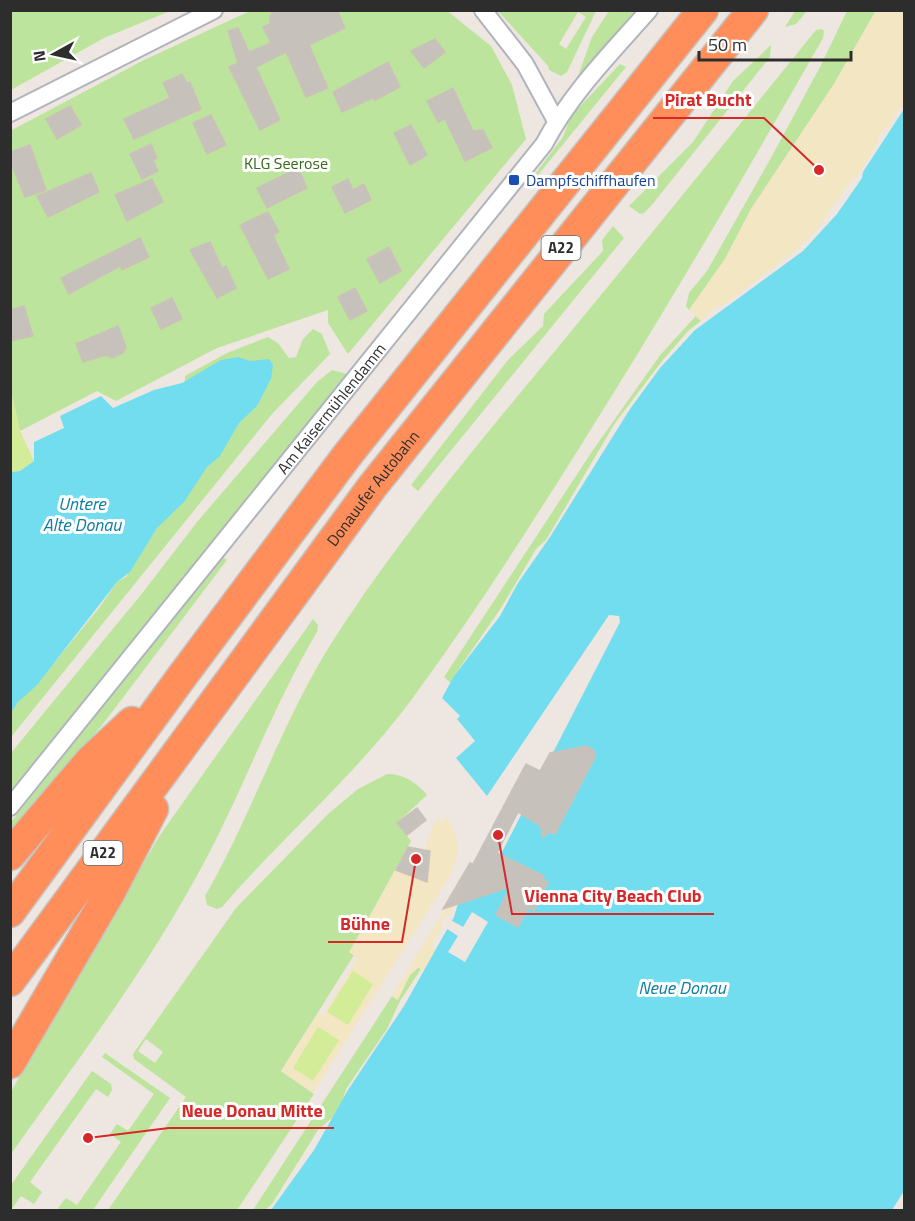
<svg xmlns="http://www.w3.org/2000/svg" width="915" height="1221" font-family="'Titillium Web',sans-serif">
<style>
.green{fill:#bde49c;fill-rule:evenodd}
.sand{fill:#f3e6c3}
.pitch{fill:#d2ec98}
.water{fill:#73ddf0}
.pier{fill:#eee6e0}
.building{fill:#c7c1bb;stroke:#cac2b9;stroke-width:1.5}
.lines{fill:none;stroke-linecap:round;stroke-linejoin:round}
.street-casing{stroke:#b0b4bd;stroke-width:20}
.highway-casing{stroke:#c4c4c4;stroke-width:33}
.street{stroke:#fff;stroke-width:16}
.highway{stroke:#ff8e5a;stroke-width:30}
.transit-dot{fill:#1a4fb4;stroke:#fff;stroke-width:2}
.labels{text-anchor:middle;stroke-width:6;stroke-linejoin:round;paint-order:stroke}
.shield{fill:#fff;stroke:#6c6c6c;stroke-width:1.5}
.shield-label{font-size:15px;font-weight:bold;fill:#2d2d2d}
.park-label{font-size:16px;fill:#356c1b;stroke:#fff}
.transit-label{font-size:16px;fill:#164399;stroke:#fff;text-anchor:start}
.street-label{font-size:16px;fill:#2d2d2d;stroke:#fff}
.water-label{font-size:18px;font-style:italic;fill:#0d7fa1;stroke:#fff}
.leader{fill:none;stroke:#d62828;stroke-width:2}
.callout-dot{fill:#d62828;stroke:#fff;stroke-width:2}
.callout-label{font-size:18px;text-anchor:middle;font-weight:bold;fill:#d62828;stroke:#fff;stroke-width:6;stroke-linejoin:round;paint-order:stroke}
</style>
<rect width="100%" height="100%" fill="#eee6e0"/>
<g class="green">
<path d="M11,10H170V11L104,38L11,90Z"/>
<path d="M446,10L491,46L512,85L526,139L348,354L328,323V310L217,348L116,401L97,391L20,431L10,386V131L144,60L250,11Z"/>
<path d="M498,11H596L567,72L561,76L549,70L548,66ZM578,12L586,17L566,49L559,44Z"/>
<path d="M609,11H635L582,75L578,76L592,37Z"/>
<path d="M795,11H807L796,24L785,27Z"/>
<path d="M847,11H876L834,84L751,209L725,259L689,310L686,306L689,293L707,271L772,156L820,67Z"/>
<path d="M822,29L824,31L823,38C744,177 663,315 578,450C525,534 471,619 412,699C356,775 283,836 222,907L217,909L207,905L205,896C253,813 282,720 334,639C405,529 490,430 573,329C655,230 735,130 816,30Z"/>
<path d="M771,45L770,57L651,206L644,213L640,214L629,206L693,142L733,81Z"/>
<path d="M620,64L626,67L538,175L535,174L563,137L571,116Z"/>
<path d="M613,226L624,238L418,491L411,485L508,360L543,326L544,314L603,251L602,240Z"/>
<path d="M696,316L701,321L689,330L662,361L615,423L546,540L536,549L501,608L454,676L452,684L444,677L593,450L661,354Z"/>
<path d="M313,329L322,334L330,354L272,414L11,737V713L18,702L55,662L99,608L117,582L126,577L157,528L211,461L214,452L185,381V376L227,353L268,337L278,343L289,358L296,357L303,339Z"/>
<path d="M332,370L347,374L11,790V753L144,591L197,522L317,382Z"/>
<path d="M223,557L227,560L103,724L11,837V822Z"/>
<path d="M313,619L318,625L317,632C274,704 246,783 207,857C152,962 79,1058 11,1154V1092L49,1022L160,835Z"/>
<path d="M387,774C404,774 416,782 427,795L397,823L411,841L350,952L354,955L281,1071L314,1094L237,1210H108L186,1097L134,1059L133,1054L236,908L327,815L358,789ZM146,1039L163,1052L155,1063L138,1051Z"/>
<path d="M419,967L421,969L400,1001L387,1029L346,1089L343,1100L333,1117L318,1130L272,1204L265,1210H253L392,996L397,1000L410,975Z"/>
<path d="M105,1053L170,1098L93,1210H62L58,1208L66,1198L77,1205L121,1142L110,1134L117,1124L128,1131L154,1094L102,1057Z"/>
<path d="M92,1071L111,1084L112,1090L108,1097L96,1089L30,1182L42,1192L34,1204L21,1196L11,1210V1185Z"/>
</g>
<g class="sand">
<path d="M876,10L904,11V102L888,127L879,135L878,142L857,176L847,186L819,227L795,251L725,304L715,308L701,321L689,310L725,259L751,209L834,84Z"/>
<path d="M446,817C460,837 460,852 451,874L313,1093L281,1071L318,1013L323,1016L357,958L349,952L396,870L427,882L430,851L424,850L436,819L441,822Z"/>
<path d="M451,899L456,902L447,918L444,917L440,924L443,926L433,942L434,953L423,971L418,967L410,975L398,1000L392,996Z"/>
</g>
<g class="pitch">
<path d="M10,386L20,431L34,461L20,471L11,472Z"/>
<path d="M353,971L373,984L348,1025L327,1012Z"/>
<path d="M318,1027L339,1040L313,1081L293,1068Z"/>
</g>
<g class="water">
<path d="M904,109V1191L892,1210H271L314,1150L348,1090L404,1006L454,917L458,904L479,897L620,622L619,616L609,615L487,796L456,758L475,741L457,719L460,716L442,698L454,676L500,616L518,583L550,537L630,409L660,368L695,330L803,251L837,214L862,178L863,172Z"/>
<path d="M238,357L250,361L269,359L273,365L271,379L257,406L239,423L220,456L207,467L184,502L157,528L130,572L117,582L37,685L18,702L11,713V472L20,471L34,461V442L64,428L60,416L101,396L113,408L154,390L182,383L221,360Z"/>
</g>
<path class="pier" d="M472,912L488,922L465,962L448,952L458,936L444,927L449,919L463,927Z"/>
<g class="building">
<path d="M274,10H337L345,28L309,45L328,88L306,97L286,52L256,67L280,120L260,130L229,67L238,63L228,31L238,28L249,52L271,43L263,27L270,24V16Z"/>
<path d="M435,39L445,52L424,68L411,51Z"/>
<path d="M388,62L400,87L375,100L373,98L342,112L333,92Z"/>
<path d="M182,74L187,83L190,82L201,109L134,139L124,119L170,98L163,83Z"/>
<path d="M453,88L473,131L483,130L492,148L465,161L445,119L438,122L427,101Z"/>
<path d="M70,106L81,125L57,139L46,119Z"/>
<path d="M211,115L226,145L207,154L193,123Z"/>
<path d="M411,125L427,155L410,165L394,133Z"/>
<path d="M151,144L157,158L153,160L158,171L142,179L130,154Z"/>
<path d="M30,145L46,190L25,197L10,161V152Z"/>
<path d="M298,168L307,188L267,208L257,188Z"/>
<path d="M91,173L99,192L48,217L37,196Z"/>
<path d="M152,179L163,202L127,221L115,195Z"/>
<path d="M348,179L353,190L364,184L371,200L345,213L332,187Z"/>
<path d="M268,212L279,232L273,235L289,269L268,279L240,225Z"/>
<path d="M140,238L149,257L122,270L120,266L69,294L61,278Z"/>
<path d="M210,242L222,268L226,266L236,288L217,298L190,250Z"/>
<path d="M389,247L401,271L380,283L367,259Z"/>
<path d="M355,288L367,311L350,320L338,297Z"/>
<path d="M172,298L182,319L161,329L151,308Z"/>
<path d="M24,306L33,336L10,341V310Z"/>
<path d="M118,326L126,347L123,353L112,358L106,355L83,362L76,344Z"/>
<path d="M587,746L594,751L595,757L555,834L551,832L542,837L541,826L518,812L497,853L544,876L542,879L548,882L534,911L528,908L518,927L496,915L510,887L443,909L470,863L473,864L526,764L540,771L550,753Z"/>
<path d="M417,808L426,820L407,835L397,823Z"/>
<path d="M408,847L430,851L427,882L396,870Z"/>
</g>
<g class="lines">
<defs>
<g id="street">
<path d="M483,10L525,64L556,121"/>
<path d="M10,113L214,10"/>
<path id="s1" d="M10,807L544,144C571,93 611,53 649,10"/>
</g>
<g id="highway">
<path d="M10,855L90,761L132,722"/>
<path d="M10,912L183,675L349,453L703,10"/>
<path id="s2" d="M10,981L372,487L753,10"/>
<path d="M10,1063L109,894L153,809"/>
</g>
</defs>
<use href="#street" class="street-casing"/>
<use href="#highway" class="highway-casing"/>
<use href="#street" class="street"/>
<use href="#highway" class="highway"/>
</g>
<rect class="transit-dot" x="508" y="174" width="12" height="12" rx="3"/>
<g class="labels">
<g class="shield">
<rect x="541.5" y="236" width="39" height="24" rx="4.5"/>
<rect x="83.5" y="841" width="39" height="24" rx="4.5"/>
</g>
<g class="shield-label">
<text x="561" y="253">A22</text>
<text x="103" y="858">A22</text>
</g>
<g class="park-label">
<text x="286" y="169">KLG Seerose</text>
</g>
<g class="transit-label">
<text x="526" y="186">Dampfschiffhaufen</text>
</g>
<g class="street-label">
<text dy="6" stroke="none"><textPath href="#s1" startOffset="512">Am Kaisermühlendamm</textPath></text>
<text dy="6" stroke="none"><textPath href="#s2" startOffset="612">Donauufer Autobahn</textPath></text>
</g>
<g class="water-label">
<text x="82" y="510">Untere<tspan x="82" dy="21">Alte Donau</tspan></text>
<text x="682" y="994">Neue Donau</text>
</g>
</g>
<path class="leader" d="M819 170L764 118H653M498 835L512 914H714M416 859L402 942H328M88 1138L169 1128H334"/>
<g class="callout-dot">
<circle cx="819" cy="170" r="6"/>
<circle cx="498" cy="835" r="6"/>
<circle cx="416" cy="859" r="6"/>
<circle cx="88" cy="1138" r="6"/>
</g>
<g class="callout-label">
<text x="708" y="106">Pirat Bucht</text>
<text x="613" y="902">Vienna City Beach Club</text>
<text x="365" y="930">Bühne</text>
<text x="252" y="1117">Neue Donau Mitte</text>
</g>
<rect width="915" height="1221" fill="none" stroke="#2d2d2d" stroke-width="24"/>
<g transform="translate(54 54) rotate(262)" stroke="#ffffff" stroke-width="4.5" paint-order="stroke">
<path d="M0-4.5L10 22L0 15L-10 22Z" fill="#2d2d2d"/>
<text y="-9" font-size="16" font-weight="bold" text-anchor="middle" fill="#2d2d2d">N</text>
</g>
<path d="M699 51v9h152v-9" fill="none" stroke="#2d2d2d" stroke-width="3"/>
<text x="708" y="51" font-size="18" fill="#2d2d2d" stroke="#ffffff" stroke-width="4.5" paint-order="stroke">50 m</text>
</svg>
